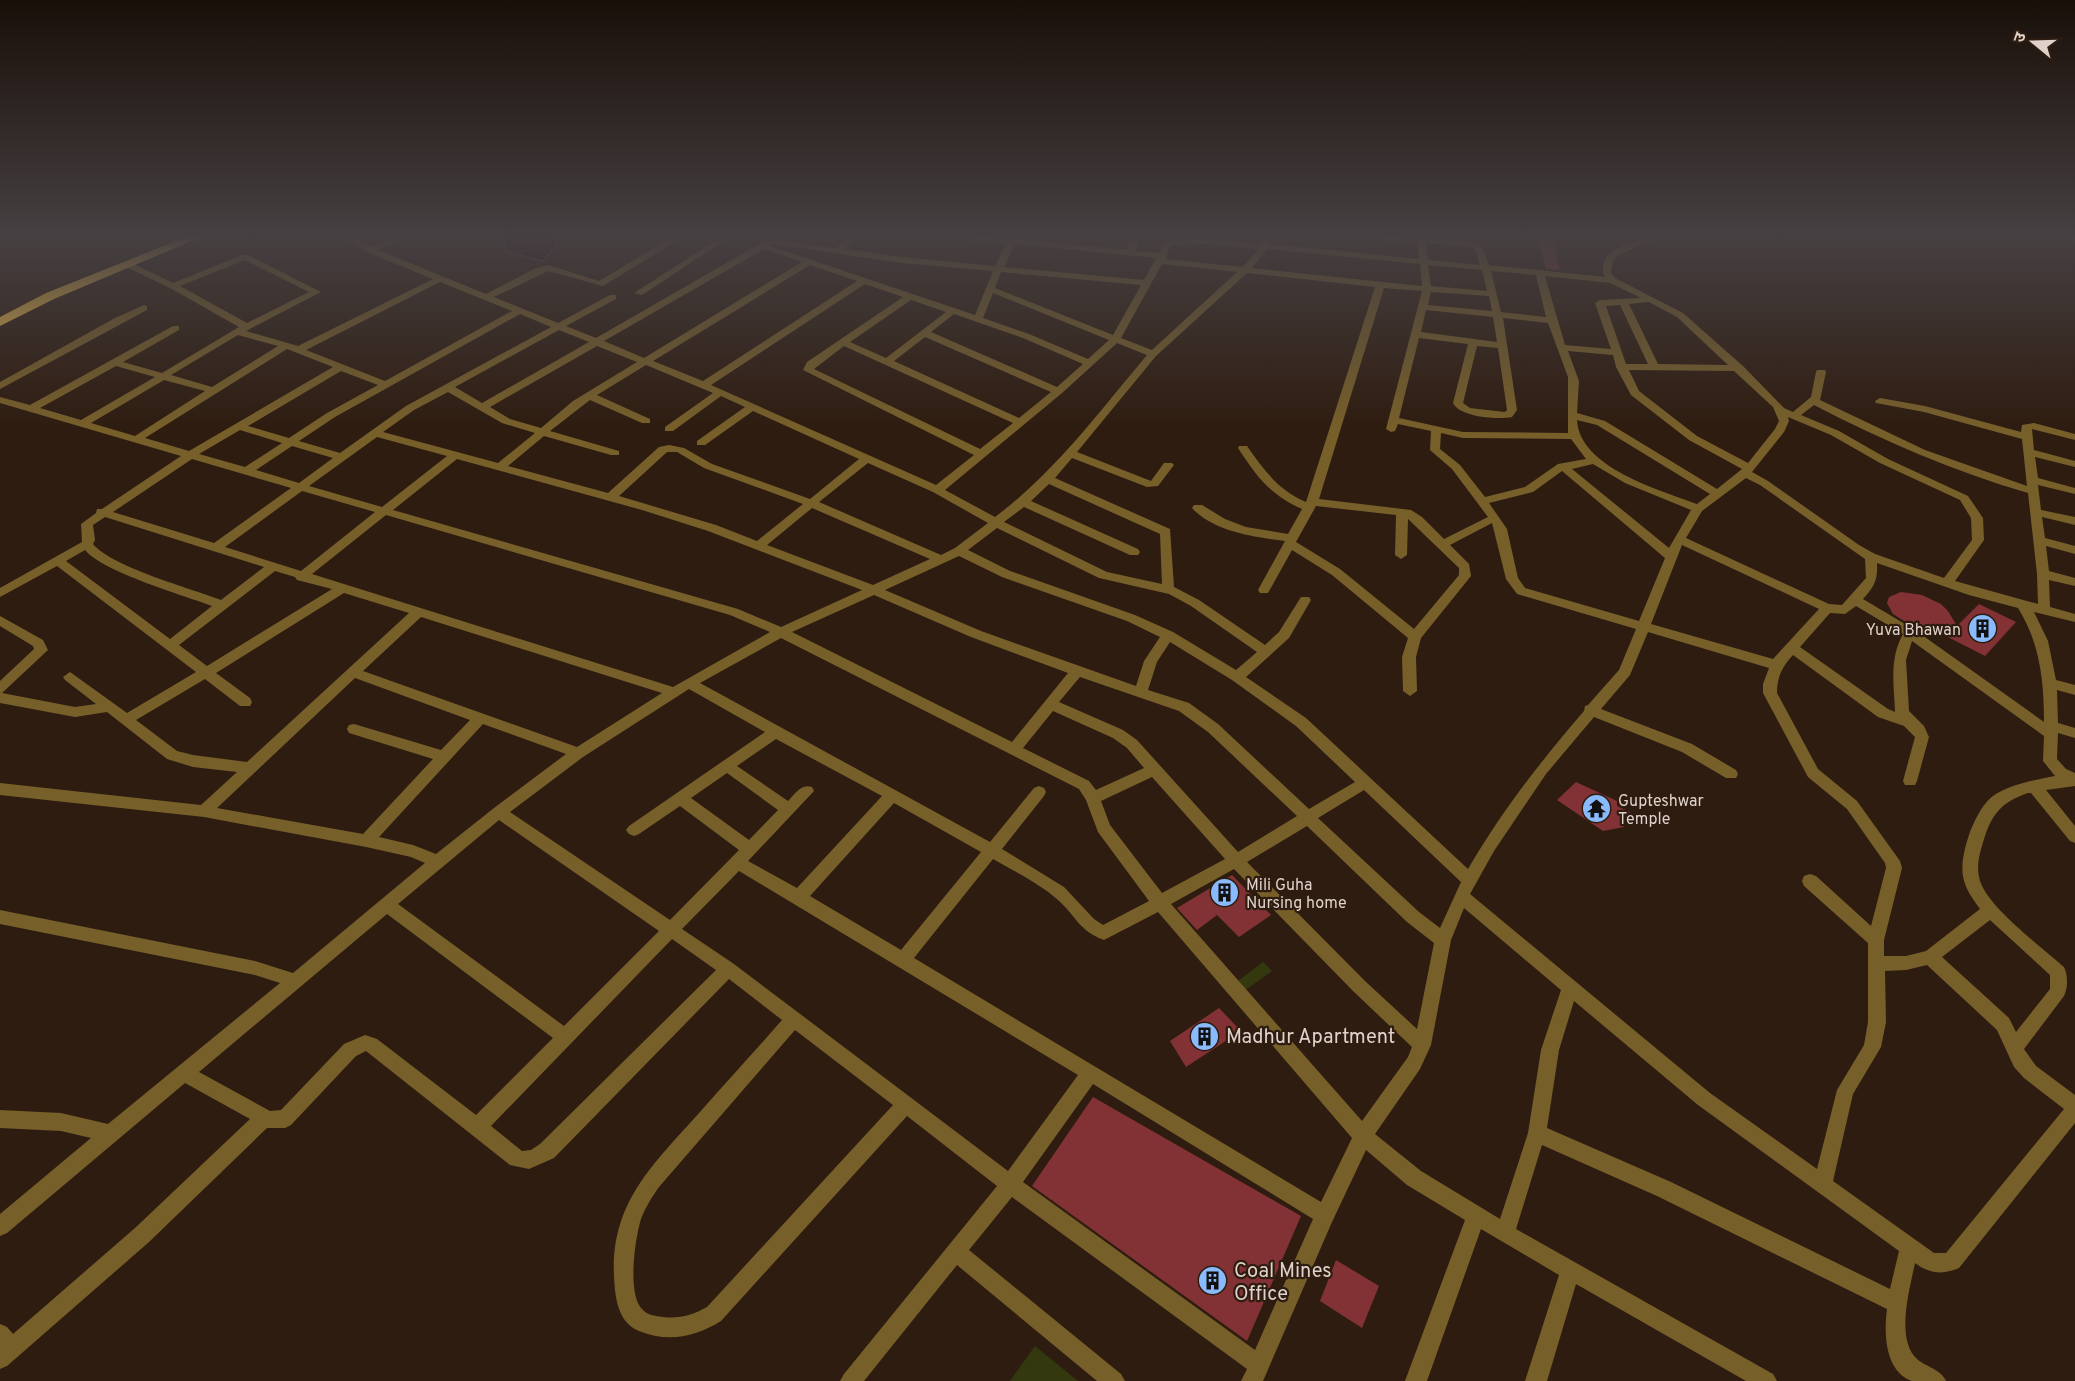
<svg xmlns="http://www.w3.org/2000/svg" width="2075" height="1381" font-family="Overpass,'Noto Sans Devanagari',sans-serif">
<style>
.green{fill:#33380f}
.water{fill:#230214;stroke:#5b404b;stroke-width:1.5}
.building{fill:#823234}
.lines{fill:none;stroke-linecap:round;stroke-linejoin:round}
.minor{fill:#775f2a;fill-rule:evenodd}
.highway{fill:#e7b748;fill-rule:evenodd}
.labels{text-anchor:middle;stroke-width:4.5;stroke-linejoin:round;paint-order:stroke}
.poi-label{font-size:16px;fill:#dfd2cb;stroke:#2e1c10;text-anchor:start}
.near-poi-label{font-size:20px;fill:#dfd2cb;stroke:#2e1c10;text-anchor:start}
</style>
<rect width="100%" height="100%" fill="#2e1c10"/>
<g class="green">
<path d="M1263,962L1272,971L1243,992L1235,983Z"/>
<path d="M1035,1346L1078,1381H1010Z"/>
</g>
<path class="water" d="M503,235H555L557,245L543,261L507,252Z"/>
<g class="building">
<path d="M1537,235H1551L1560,270L1546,269Z"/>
<path d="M1901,592L1922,595L1941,604L1948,611L1957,626L1979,604L2016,622L1985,656L1938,632L1917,629L1893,614L1887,603L1889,597Z"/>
<path d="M1576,782L1617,801V806L1630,812L1624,827L1603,831L1557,800Z"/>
<path d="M1232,875L1271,915L1239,937L1217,915L1197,930L1177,908Z"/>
<path d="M1219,1008L1241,1031L1186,1067L1170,1041Z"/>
<path d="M1093,1097L1301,1216L1247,1341L1032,1186Z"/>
<path d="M1336,1260L1379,1286L1362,1328L1320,1301Z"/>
</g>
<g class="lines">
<g class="minor">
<path d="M341,235H351L371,247L399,235H410L378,250L486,294L534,269L548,265L599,281L676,235H686L603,286L548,271L494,297L558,323L610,295H616V299L566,326L596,338L768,239L836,248L854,235H863L845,249L902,257L995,266L1007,243L948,238L944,235H972L1010,238L1012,235H1020L1018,239L1127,250L1131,235H1139L1136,251L1159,253L1167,235H1175L1173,240L1208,238L1261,244L1263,235H1271L1269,244L1419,259L1417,243L1355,238L1351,235H1383L1480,243L1489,265L1605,277L1603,273C1603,269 1603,262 1605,259C1611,247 1650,235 1662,235L1619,255L1613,260L1611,273L1615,278L1683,313L1743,366L1784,408L1793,412L1811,397L1816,372L1817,370H1825L1826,372L1820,400L1925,450L2027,486L2022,439L1924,412L1876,403L1875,401L1880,398L1925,406L2021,432L2022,425L2034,423L2075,434V440L2032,429L2034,450L2075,461V467L2035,457L2038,478L2075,488V494L2038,485L2041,510L2075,517V525L2042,517L2045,538L2075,546V554L2046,546L2049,571L2075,578V586L2049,580L2050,607L2075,614V622L2034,612L2048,641L2056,680L2075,685V695L2057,690L2058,723L2075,728V738L2058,733L2057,759L2066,769L2075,773V786L2046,790L2075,826V843L2070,841L2031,793H2028C2004,801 1993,812 1985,836C1981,849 1976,863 1979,877C1984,905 2042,947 2064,967C2068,975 2068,988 2064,996L2024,1049L2036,1066L2075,1095V1123L1959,1268C1942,1275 1930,1274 1915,1263C1910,1288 1895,1339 1917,1359C1926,1367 1941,1369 1946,1381C1936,1381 1921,1381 1912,1381C1884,1371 1884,1332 1887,1309L1657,1196L1542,1145L1516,1229L1773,1374L1777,1381H1746L1576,1284L1547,1381H1525L1559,1275L1481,1229L1427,1381H1405L1465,1220L1407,1185L1366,1150L1332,1222L1263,1381H1241L1247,1369L1012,1197L969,1250L1121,1374L1125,1381H1097L957,1265L864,1381H840L844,1374L997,1186L907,1116L721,1321C695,1337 668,1343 639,1331C622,1324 617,1307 615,1290C606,1207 649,1169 700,1112C727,1081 755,1051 782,1020L729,979L554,1158L529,1169L510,1165L366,1051L356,1056L291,1125L285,1128H267L149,1242L7,1366L0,1369V1324L7,1327L13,1334L135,1228L250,1119L185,1083L7,1233L0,1236V1214L91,1138L61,1131L0,1128V1110L61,1113L108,1124L280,983L255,975L0,924V910L255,961L293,973L425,863L411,857L366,847L204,817L0,795V783L201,805L237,772L193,767L167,759L107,712L75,717L0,703V681L34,649L33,646L0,626V616L43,640L48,650L2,693L75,707L96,704L65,680L63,677L70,672L127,713L196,672L57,566L0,597V588L82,542L81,524L96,513L97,509H102L181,456L0,403V397L30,405L173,326H179V330L123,362L162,373L239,327L170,288L124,266V262H130L173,283L242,255H248L321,292L246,331L298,346L433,279L367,252ZM1426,243L1474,247L1480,265L1428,260ZM773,244L902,263L993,271L975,315L770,246ZM1015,244L1156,258L1144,280L1004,267ZM1208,244L1259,249L1243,267L1165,259L1171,245ZM764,249L802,262L644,358L604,341ZM1267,249L1420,264L1422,286L1252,268ZM245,260L309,292L247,323L180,286ZM1162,264L1237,272L1152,350L1121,338ZM810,265L857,281L703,381L653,361ZM1428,265L1482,270L1487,291L1431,286ZM1491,271L1536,275L1546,317L1501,312ZM1001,272L1141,285L1113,335L995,288ZM1247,273L1375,287L1306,502C1278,490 1264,470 1247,446H1239L1238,448C1257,477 1270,495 1302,509L1288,534L1246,527L1225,519L1202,505H1194L1192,508C1214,532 1255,537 1285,541L1258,590L1260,593H1268L1292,550L1332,575L1408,638L1402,657L1403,691L1410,696L1417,691L1416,657L1421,638L1471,576L1469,564L1450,545L1492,523L1506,579L1517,594L1636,629L1619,670L1588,705L1585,706L1584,711C1540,762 1502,811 1468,869L1306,718L1246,677L1289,638L1311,600L1309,597H1301L1279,632L1265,645L1199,600L1174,587L1170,529L1055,478L1072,458L1147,487L1158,486L1174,465L1172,463H1164L1151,481L1077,452L1156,356ZM1545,276L1610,283L1641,298L1600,300L1595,303L1611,349L1565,345ZM440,282L512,311L385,381L306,350ZM865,284L903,297L807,362L803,370L974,455L936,485L711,385ZM1384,288L1422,291L1386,429L1391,432L1395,431L1398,424L1431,431L1430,450L1452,469L1488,517L1444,539L1422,517L1411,510L1319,499ZM1431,292L1489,296L1492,311L1428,305ZM993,293L1109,340L1088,359L1029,334L983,318ZM911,300L946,312L886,358L850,342ZM1649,302L1677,317L1728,365L1658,364L1629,304ZM1620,305L1648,364H1626L1606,306ZM1426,310L1493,317L1497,342L1421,332ZM520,314L551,327L406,406L340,453L299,441L335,417ZM954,314L1023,338L1083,364L1057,387L931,332ZM1503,318L1548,323L1568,377V433L1463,432L1399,418L1419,338L1468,344L1453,403C1460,417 1497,420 1512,417L1517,410ZM559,330L589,342L482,403L455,387ZM238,335L278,346L212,387L171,375ZM925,337L1051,392L1019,418L894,361ZM1117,343L1147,355C1099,412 1055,472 995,517L945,490L1062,393ZM597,346L637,362L573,401L541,428L510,419L490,407ZM844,346L1013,423L980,449L814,369ZM1477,346L1498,348L1507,410L1505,412L1470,408L1463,403ZM287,349L333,367L189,451L145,438ZM1568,351L1613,355L1616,367L1631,395L1689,440L1742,469L1717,489L1605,421L1577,413L1579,381ZM646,365L713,393L665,427V431H673L721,396L745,407L697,441V445H705L753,411L859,459L810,499L712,464L684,448L669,445L659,447L608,493L508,466L544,436L611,455H619V451L550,431L590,400L642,423H650V419L597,395ZM116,366L155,377L81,420L40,408ZM1629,370L1734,371L1773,407L1779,421L1775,429L1748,463L1697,436L1639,391ZM341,371L378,385L327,413L289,438L248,426ZM164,380L205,391L135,436L91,423ZM448,392L502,423L535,433L498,463L383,432L414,410ZM1814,405C1883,441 1953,471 2028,493L2037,574L2038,604L1955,581L1984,540L1983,518L1968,496L1888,459L1839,431L1801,415ZM1788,417L1831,435L1880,463L1960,500L1971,518L1972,540L1944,578L1875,554L1859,545L1768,481L1752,472L1784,432L1789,421ZM1577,420L1597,425L1710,494L1697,504C1659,490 1579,467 1577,420ZM240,430L282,443L245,467L199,454ZM1441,433L1463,438L1571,439L1586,459L1558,464L1525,487L1485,497L1460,465L1440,449ZM377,437L447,456L382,507L309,486ZM292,446L333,458L299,483L256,470ZM667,452H677L704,468L803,504L757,541L716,525L619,496ZM192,459L291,488L214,543L113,512ZM457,459L642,510L708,531L862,590L781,627L738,609L393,510ZM868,463L933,492L988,523L955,548L941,555L819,502ZM1593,464L1625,483L1691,510L1669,548L1572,469ZM1562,471L1665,558L1639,621L1525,588L1518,578L1507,529L1489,503L1533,492ZM1746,478L1760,485L1865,559L1866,578L1842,605L1829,604L1686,538L1702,511ZM1049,484L1160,534L1162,584L1107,572L1004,522L1024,507L1130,555H1138L1140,552L1138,549L1031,501ZM302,491L375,512L301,571L225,547ZM1316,506L1396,515L1395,555L1401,559L1407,555L1408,519L1459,568V575L1414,629L1340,569L1296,542ZM812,508L930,559L873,585L767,545ZM386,515L730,615L770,632L673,687L312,574ZM105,517L264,567L221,600C190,588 112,567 93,544L95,540L93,525ZM997,528L1099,578L1169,594L1191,606L1257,652L1236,670L1173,632L1135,615L1010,571L968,550ZM1682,545L1819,609L1773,659L1651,624ZM85,550C103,572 183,595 212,606L170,639L66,561ZM959,556L1002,577L1127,621L1160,637L1144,661L1136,686L981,631L885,590ZM1877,563L1969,595L2018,608C2040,643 2044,681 2044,722L1915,630L1863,599C1874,587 1878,580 1877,563ZM275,571L295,577L297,580L332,589L207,666L179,645ZM344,593L409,613L247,762L193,755L177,751L136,720L205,679L240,706H250L252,702L250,698L216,673ZM874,595L971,637L1068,673L1012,742L792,632ZM1856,606L1903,634C1889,659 1894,685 1895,712L1888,709L1800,647L1830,613L1845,614ZM421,617L662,693L577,747L363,671ZM1648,632L1769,668L1763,684V693L1808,777L1847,809L1885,863L1886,868L1871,926L1816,876L1810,874L1804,876L1802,881L1804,886L1868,943V1022L1864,1045L1837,1090L1817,1169L1710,1093L1470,894L1494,851L1546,774L1594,717L1682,752L1726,778H1736L1738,774L1736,770L1692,744L1601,709L1630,675ZM781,638L1079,789L1086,800L1098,832L1149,901L1103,925L1094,919L1064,887L1002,849L1044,796L1046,792L1044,788L1039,786L1034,788L990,842L700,683ZM1912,641L2044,736L2043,761L2055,776C2035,780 2011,784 1993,796C1975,809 1959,855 1963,876C1965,889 1973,899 1980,909L1926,951L1906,956H1884V940L1902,868L1900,861L1857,801L1818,769L1777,693C1777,677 1782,667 1793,655L1878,717L1904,726L1915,737L1903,781L1905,785H1915L1917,781L1929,737L1924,726L1909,711L1906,660ZM1170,642L1232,680L1296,726L1355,782L1309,809L1218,724L1189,703L1148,690L1157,662ZM1080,677L1179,711L1208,732L1297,816L1238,852L1137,740L1123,730L1059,702ZM355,678L470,720L441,750L354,724L349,725L347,729L349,733L433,759L363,834L217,808ZM689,689L765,732L629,826L626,830L629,834L634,836L639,834L680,806L739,850L670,920L510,812L583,757ZM1053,711L1113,738L1127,748L1144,768L1096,790L1089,781L1023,748ZM483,724L566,754L494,808L436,854L413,845L379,837ZM776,739L882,796L797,888L748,861L814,791L812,787C801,783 795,794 788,801L737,766ZM727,773L778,810L749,840L691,798ZM1152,777L1225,859L1162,893L1110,825L1101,801ZM1364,790L1461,882L1440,928L1419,912L1318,818ZM894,803L981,852L901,950L810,896ZM499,820L659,931L564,1026L398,904ZM1307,826L1407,922L1434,943L1417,1029L1365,981L1247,862ZM993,859C1015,872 1039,883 1058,900C1076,916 1079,931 1104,940L1158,912L1352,1138L1321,1202L914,958ZM1234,869L1353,991L1412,1047L1408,1057L1362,1121L1171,904ZM739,871L1078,1075L1008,1171L734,964L682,929ZM1464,908L1561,990L1541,1050L1528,1133L1500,1219L1421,1171L1375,1134L1420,1069L1431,1045L1451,940ZM387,914L553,1038L476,1115L377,1039L365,1035L344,1044L281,1110L270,1111L199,1072ZM1990,920L2050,975V989L2016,1032L2009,1018L1942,957ZM672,939L716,970L540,1144L531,1150L522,1151L491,1126ZM1927,965L1997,1030L2014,1067L2024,1078L2064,1109L1946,1253H1934L1833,1181L1853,1094L1881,1047L1886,1022L1885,971L1906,970ZM1574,1001L1698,1105L1899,1251L1890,1289L1671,1182L1547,1128L1559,1050ZM795,1030L893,1105L707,1307C693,1315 679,1319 663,1317C655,1316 647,1315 642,1309C627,1294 635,1238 641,1219C645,1208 652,1197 659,1187ZM1093,1084L1313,1219L1255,1350L1023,1182Z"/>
<path d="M724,235H733L642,295L634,293Z"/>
<path d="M2058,235H2075V241L2059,237Z"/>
<path d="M144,305L147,306V310L0,389V382L115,318Z"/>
</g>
<path class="highway" d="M191,235H206L54,299L0,326V317L46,293Z"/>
</g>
<linearGradient id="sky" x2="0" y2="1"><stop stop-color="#190f09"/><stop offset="0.55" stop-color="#464042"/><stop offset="1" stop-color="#464042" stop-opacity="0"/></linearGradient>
<rect width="2075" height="428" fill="url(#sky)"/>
<defs>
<symbol id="building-disc" viewBox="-11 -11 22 22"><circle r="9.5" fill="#88bafc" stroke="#2e1c10"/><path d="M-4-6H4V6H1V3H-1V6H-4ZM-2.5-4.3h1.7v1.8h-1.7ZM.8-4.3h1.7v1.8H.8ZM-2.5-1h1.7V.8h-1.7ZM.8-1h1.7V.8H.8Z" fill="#111"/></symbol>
<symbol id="temple-disc" viewBox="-11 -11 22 22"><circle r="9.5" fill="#88bafc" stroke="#2e1c10"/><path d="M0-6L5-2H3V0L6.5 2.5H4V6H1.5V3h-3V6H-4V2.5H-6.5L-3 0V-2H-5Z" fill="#111"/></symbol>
</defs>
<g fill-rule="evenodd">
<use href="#building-disc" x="1966" y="612" width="33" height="33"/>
<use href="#temple-disc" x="1580" y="792" width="33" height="33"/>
<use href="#building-disc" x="1208" y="876" width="33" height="33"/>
<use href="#building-disc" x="1188" y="1020" width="33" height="33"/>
<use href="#building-disc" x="1196" y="1264" width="33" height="33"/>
</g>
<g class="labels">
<g class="poi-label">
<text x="1961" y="635" text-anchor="end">Yuva Bhawan</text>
<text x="1618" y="806">Gupteshwar<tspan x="1618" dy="18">Temple</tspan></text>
<text x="1246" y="890">Mili Guha<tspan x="1246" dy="18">Nursing home</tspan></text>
</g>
<g class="near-poi-label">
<text x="1226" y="1043">Madhur Apartment</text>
<text x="1234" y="1277">Coal Mines<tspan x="1234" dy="23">Office</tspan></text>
</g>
</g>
<g transform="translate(2033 42) rotate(289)" stroke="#2e1c10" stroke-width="4.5" paint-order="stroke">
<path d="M0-4.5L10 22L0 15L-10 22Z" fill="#dfd2cb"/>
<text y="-9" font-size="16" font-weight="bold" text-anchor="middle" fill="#dfd2cb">उ</text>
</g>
</svg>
